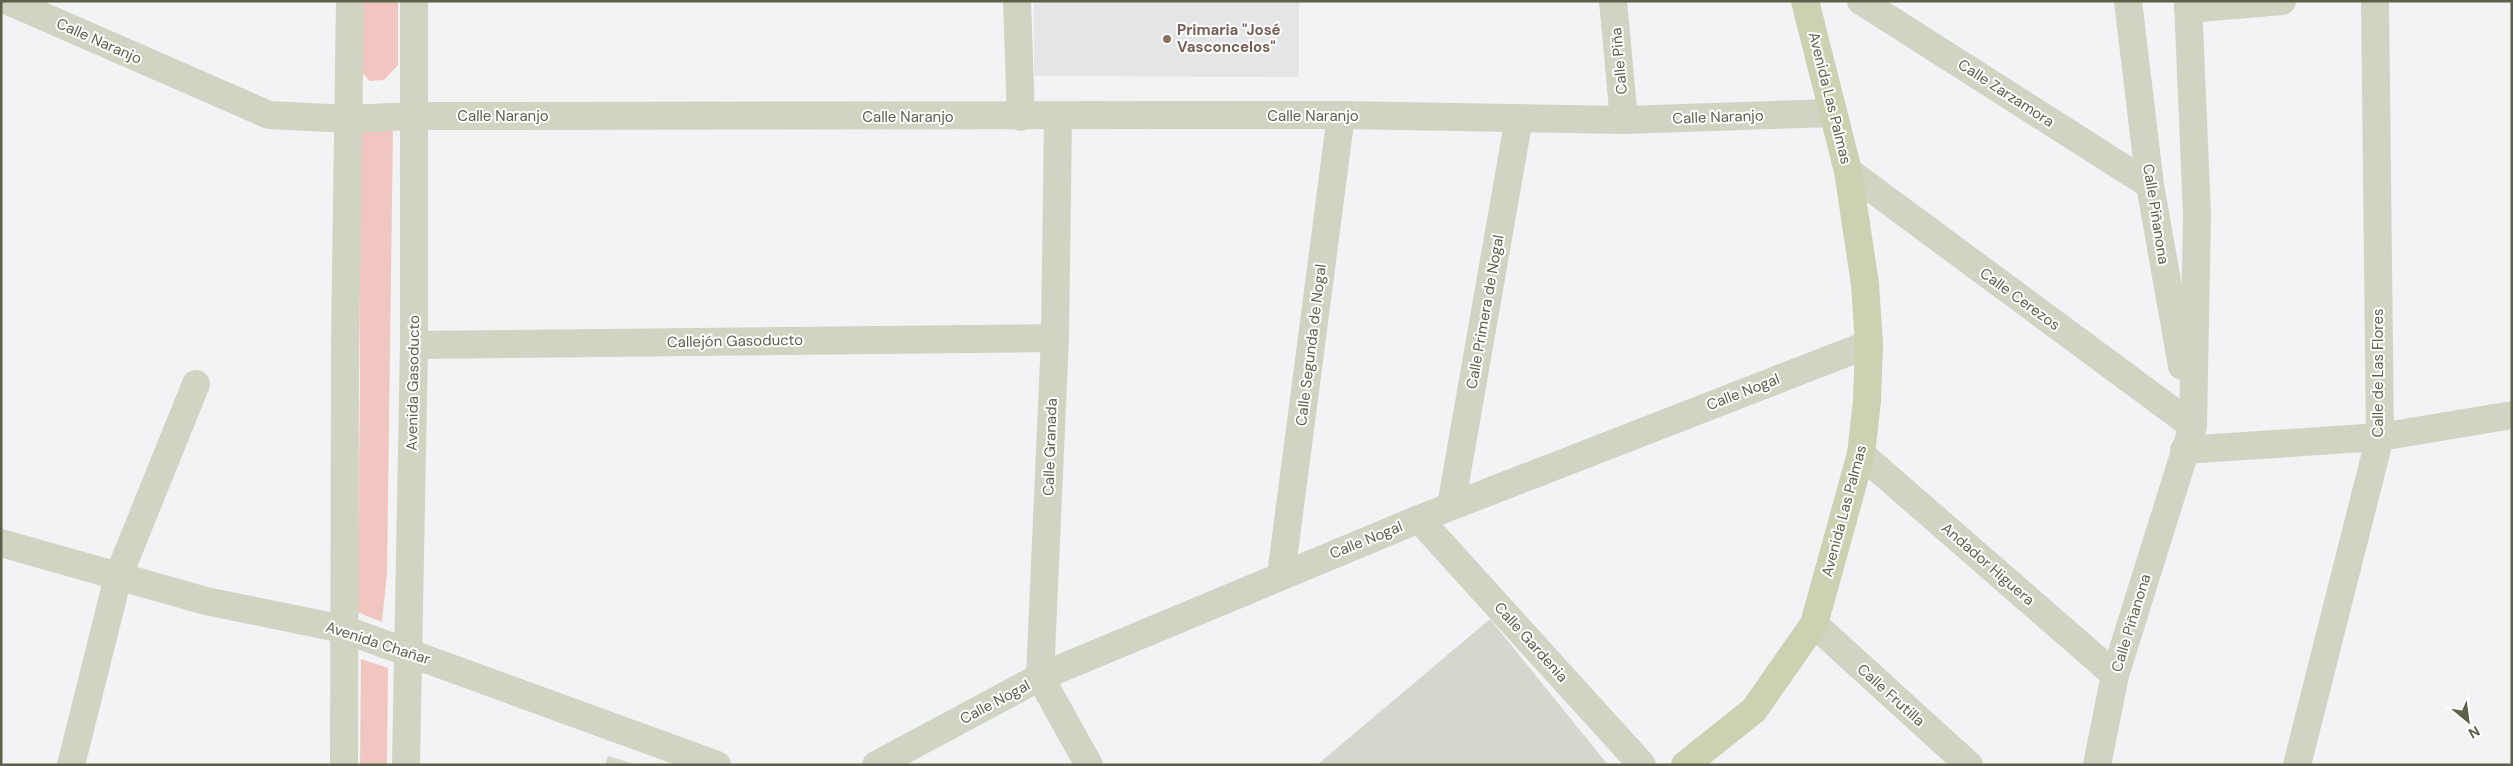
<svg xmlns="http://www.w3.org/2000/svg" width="2513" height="766" font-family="'DM Sans',sans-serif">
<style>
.education{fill:#e3e5e6}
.green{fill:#f2c6c0}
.building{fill:#d4d7ce}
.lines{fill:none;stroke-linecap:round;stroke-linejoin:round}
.minor{stroke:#d1d4c3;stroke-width:28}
.major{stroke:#cbd2b1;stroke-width:28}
.education-dot{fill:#8d6e63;stroke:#fff;stroke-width:2}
.labels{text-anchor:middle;stroke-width:4;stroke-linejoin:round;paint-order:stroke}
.education-label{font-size:15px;font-weight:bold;fill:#785e54;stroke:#fff;text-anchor:start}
.street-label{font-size:15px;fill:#5c6149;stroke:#fff}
</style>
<rect width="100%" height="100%" fill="#f2f3f5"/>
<path class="education" d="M1034,1H1299V77L1034,76Z"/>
<g class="green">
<path d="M361,1H398V65L384,80L370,81L360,71Z"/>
<path d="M362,127L393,128L387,573L382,622L357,612L360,387L358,140Z"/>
<path d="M361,659L388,668L387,765H360Z"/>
</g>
<g class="building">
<path d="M1490,619L1608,765H1317Z"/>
<path d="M608,756L634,764V765H605Z"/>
</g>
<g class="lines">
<g class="minor">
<path d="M8,1L269,115L349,119L413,116L1341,115L1624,120L1833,113"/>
<path d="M1017,1L1021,117"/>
<path d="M1613,1L1624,120"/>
<path d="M1861,1L2150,185"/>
<path d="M2128,1L2150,185L2182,366"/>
<path d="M2188,9L2282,1"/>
<path d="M1058,117L1055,338L1040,677L1089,765"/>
<path d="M1848,171L2193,426"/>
<path d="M414,345L1055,338"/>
<path d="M2184,450L2380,437L2512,415"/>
<path d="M1861,454L2115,675"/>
<path d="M1451,506L1519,118"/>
<path d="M1419,519L1642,765"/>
<path d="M1,543L206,601L343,629L717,765"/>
<path d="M1281,575L1341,115"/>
<path d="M1814,624L1969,765"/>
<path d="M71,765L118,577L196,384"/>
<path d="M344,765L345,341L350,1"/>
<path d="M406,765L414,345V1"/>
<path d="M876,765L1040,677L1419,519L1869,344"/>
<path d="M2097,765L2115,675L2193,426L2197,215L2188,1"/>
<path d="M2297,765L2380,437L2375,1"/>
</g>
<path class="major" d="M1685,765L1754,710L1814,624L1861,454L1867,401L1869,344L1865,284L1848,171L1805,1"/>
</g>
<circle class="education-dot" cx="1167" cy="39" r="5"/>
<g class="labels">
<g class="education-label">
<text x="1177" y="35">Primaria "José<tspan x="1177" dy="17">Vasconcelos"</tspan></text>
</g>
<g class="street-label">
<text transform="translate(99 41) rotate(24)" y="5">Calle Naranjo</text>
<text transform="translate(1619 61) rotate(-95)" y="5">Calle Piña</text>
<text transform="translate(2006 93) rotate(33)" y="5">Calle Zarzamora</text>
<text transform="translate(1830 98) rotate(76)" y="5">Avenida Las Palmas</text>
<text x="503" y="121">Calle Naranjo</text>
<text x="1313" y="121">Calle Naranjo</text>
<text x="908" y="122">Calle Naranjo</text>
<text transform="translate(1718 117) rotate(-2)" y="5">Calle Naranjo</text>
<text transform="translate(2156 214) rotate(81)" y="5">Calle Piñanona</text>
<text transform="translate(2020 299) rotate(36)" y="5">Calle Cerezos</text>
<text transform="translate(1485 312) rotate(-80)" y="5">Calle Primera de Nogal</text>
<text transform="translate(735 341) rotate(-1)" y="5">Callejón Gasoducto</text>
<text transform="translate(1311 345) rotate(-83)" y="5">Calle Segunda de Nogal</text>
<text transform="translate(2378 373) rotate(-90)" y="5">Calle de Las Flores</text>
<text transform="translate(413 383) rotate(-89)" y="5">Avenida Gasoducto</text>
<text transform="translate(1743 392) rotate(-21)" y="5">Calle Nogal</text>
<text transform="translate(1050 447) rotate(-88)" y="5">Calle Granada</text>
<text transform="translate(1844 511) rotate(-75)" y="5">Avenida Las Palmas</text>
<text transform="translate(1366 540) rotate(-22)" y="5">Calle Nogal</text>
<text transform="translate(1988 564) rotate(41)" y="5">Andador Higuera</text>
<text transform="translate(2131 623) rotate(-73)" y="5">Calle Piñanona</text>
<text transform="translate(1531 642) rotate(48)" y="5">Calle Gardenia</text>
<text transform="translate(378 643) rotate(18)" y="5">Avenida Chañar</text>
<text transform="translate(1891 695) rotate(42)" y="5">Calle Frutilla</text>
<text transform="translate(995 702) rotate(-28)" y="5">Calle Nogal</text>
</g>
</g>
<rect width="2513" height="766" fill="none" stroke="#5c6149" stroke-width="5"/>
<g transform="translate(2468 721) rotate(151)" stroke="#ffffff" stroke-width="4" paint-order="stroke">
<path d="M0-4L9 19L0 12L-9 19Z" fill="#5c6149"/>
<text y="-8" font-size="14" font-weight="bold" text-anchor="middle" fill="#5c6149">N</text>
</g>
</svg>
